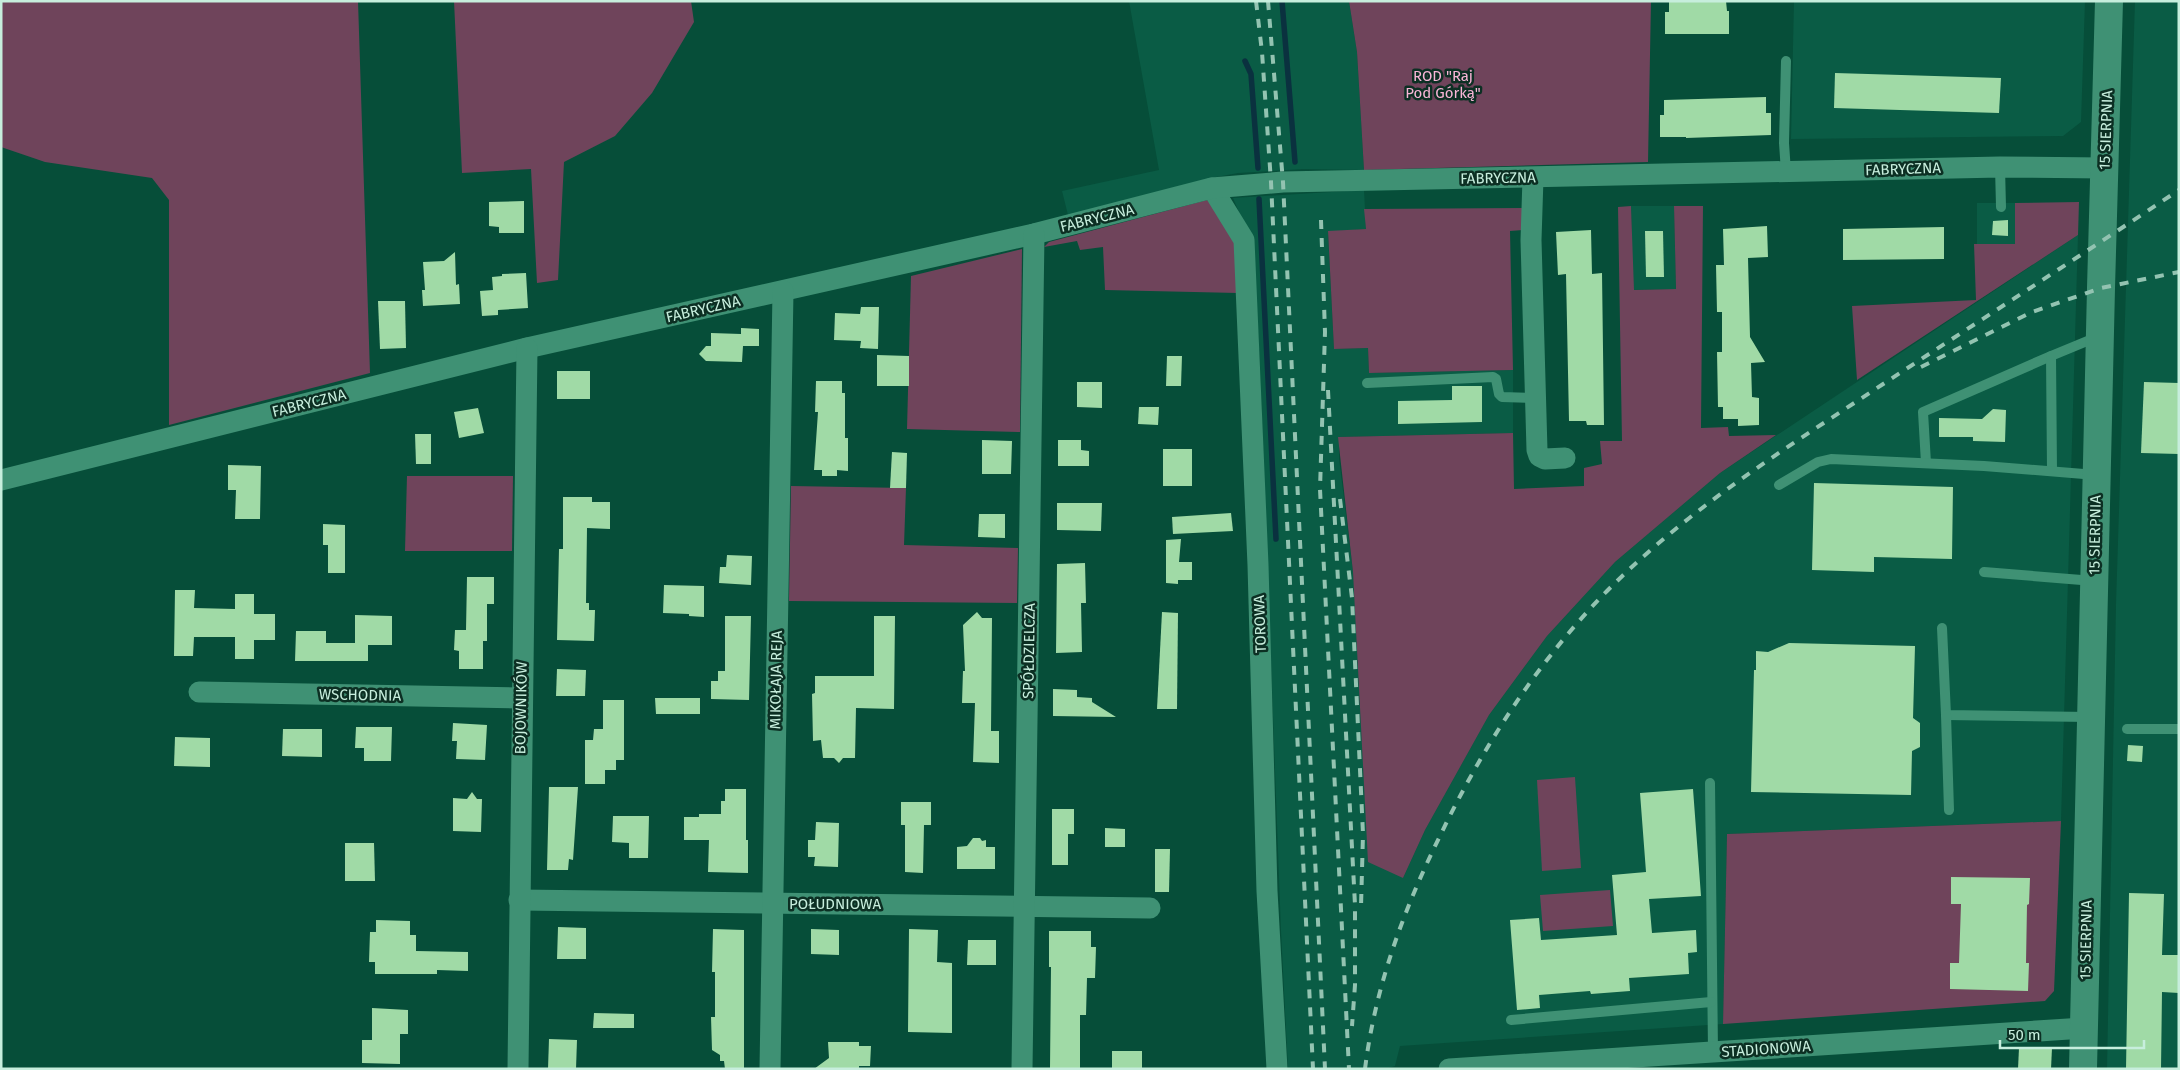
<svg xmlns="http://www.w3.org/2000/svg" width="2180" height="1070" font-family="'Fira Sans',sans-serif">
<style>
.built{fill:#0a5c45}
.green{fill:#6f445b}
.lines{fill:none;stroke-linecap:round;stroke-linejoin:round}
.stream{stroke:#0a313f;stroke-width:5.5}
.building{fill:#a0daa6}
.service{stroke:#3f9174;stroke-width:10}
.minor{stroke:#3f9174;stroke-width:21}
.secondary{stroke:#3f9174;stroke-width:28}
.rail{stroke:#93c3b1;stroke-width:4;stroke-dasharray:9 9;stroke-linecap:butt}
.labels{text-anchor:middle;stroke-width:5;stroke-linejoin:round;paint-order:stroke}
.park-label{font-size:15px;fill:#f9b5d7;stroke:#0c2f23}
.street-label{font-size:15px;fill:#c7eedd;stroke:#0c2f23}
</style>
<rect width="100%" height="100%" fill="#064e39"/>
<g class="built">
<path d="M1129,1H1349L1357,52L1364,170L1303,169L1238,173L1211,178L1068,215L1062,191L1159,170Z"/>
<path d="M1794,1H2085L2081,122L2063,136L1791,139Z"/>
<path d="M2135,1H2179V1069H2107L2116,605Z"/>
<path d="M1364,190L1366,229L1328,232L1334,349L1368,348L1369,373L1513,370V433L1339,437V458L1353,572L1403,878L1425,830L1489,715L1547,636L1615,562L1720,473L2078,235L2061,821L1727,834L1723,1024L1400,1046L1395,1066L1386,1069H1288L1281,931L1260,366L1254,261L1251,241L1233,198Z"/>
<path d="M1977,203H2015V244L1977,245Z"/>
<path d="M1631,206H1674L1676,289L1633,290Z"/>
</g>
<g class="green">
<path d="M1,1H358L370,373L169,425V200L152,178L45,162L1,147Z"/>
<path d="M454,1H691L694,22L652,93L615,136L564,162L558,280L537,283L531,169L462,173Z"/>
<path d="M1349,1H1651L1648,162L1364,170L1357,52Z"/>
<path d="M1207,200L1214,206L1237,248L1238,293L1105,290L1103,247L1080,250L1077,241L1044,247L1049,242Z"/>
<path d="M2079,202L2078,235L1857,380L1852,306L1976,300L1974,244H2015V203Z"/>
<path d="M1631,206L1634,290L1676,289L1674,206H1703L1701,428L1728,427L1729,436L1776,435L1720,473L1615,562L1547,636L1489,715L1425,830L1403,878L1368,862L1353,572L1338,437L1513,433L1514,489L1584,486V468L1602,464L1600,441H1622L1618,207Z"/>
<path d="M1523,208V230L1510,231L1513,370L1369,373L1368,348L1334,349L1328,231L1366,229L1364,209Z"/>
<path d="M1022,249L1020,432L907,429L911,276Z"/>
<path d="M407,476H513L512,551H405Z"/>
<path d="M791,486L906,488L904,545L1018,548L1017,603L789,601Z"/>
<path d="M1575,777L1581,868L1542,871L1537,780Z"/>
<path d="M2061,821L2054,991L2045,1001L1723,1024L1727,834Z"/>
<path d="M1610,890L1613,926L1543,931L1540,895Z"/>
</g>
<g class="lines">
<g class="stream">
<path d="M1282,1L1295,162"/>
<path d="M1245,61L1251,74L1258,168"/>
<path d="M1259,199L1276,539"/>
</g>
</g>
<g class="building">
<path d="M1669,1H1726L1727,11H1729V34H1665V12H1669Z"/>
<path d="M1835,73L2001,78L1999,113L1834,108Z"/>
<path d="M1766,97V113H1771V135L1686,138V137H1660V115H1664V100Z"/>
<path d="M524,201V233H499V227L489,226V202Z"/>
<path d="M2008,220V236L1992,235L1993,221Z"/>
<path d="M1767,226L1768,257L1748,258L1750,337L1765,362L1751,363L1752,397L1759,398V425L1738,426V419H1723V407H1718L1717,352H1722V312H1717L1716,265H1724L1723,229Z"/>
<path d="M1944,227V259L1843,260V229Z"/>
<path d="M1591,230L1592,274L1602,273L1604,425H1587L1586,421H1569L1566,274L1558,275L1556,232Z"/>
<path d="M1645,231H1663L1664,277H1646Z"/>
<path d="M455,252L456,285L459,284L460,304L423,306L422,290H425L423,262L444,261Z"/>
<path d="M526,273L528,308L498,310V315L482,316L480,291L493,290L492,277L502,276V274Z"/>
<path d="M378,301H405L406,348L380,349Z"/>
<path d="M861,307H879L878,349L860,348L861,341L834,340L835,313L860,314Z"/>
<path d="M741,328L759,329V346H743L742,362L706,361L699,354L706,346H711V333L741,334Z"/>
<path d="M877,355L909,356V386H877Z"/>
<path d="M1167,356H1182L1181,386H1166Z"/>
<rect x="557" y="371" width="33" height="28"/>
<path d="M816,381H842V393H845V438H848V471L837,470V476H822V470H814L818,412H815Z"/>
<path d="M1077,382H1102V408L1077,407Z"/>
<path d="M2144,382L2179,383V454L2141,453Z"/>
<path d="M1452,386H1482V422L1398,424V401L1452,400Z"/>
<path d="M1139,407H1159L1158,425L1138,424Z"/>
<path d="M478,408L484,433L459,438L454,412Z"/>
<path d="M1993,409L2006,410L2005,442L1973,441V437H1939V418L1982,419Z"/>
<path d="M415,434H431V464H416Z"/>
<path d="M982,440L1012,441L1011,474H982Z"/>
<path d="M1058,440H1081V450L1089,451V466H1058Z"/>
<rect x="1163" y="449" width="29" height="37"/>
<path d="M892,452L907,453L906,488H890Z"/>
<path d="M228,465L261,466L260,519H235L236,490H228Z"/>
<path d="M1814,483L1953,487L1952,559L1874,557V572L1812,570Z"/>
<path d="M563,497H592V502H610V529L587,528L586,603H589V610H595L594,641L557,640L559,549H563Z"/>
<path d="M1057,503H1102L1101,531L1057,530Z"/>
<path d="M1231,513L1233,531L1173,534L1172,517Z"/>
<path d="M979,514H1005V538L978,537Z"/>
<path d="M323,524L345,525V573H328V545H323Z"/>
<path d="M1181,539L1179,562H1192V580H1178V584L1166,583V540Z"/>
<path d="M727,555L752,556L751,585L719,583L720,567H726Z"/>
<path d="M1085,563L1086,603H1081L1082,652L1056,653L1057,564Z"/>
<path d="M467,577H494V604H487V641H483V669H459V651L454,650L455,630H466Z"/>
<path d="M664,585L704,586V617L689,616V614L663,613Z"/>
<path d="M175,590H195L194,608L235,609V594H254V614H275V640H254V659H235V637H194L193,656H174Z"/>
<path d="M977,612L982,618H992L991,731H999V763L973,762L975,703H962L963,671H965L963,625Z"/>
<path d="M1162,612L1178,613L1177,709H1157Z"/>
<path d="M355,615L392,616V645H368V661H295L296,631H326V643H355Z"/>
<path d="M725,616H751L749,700L711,699V681H718V671H725Z"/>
<path d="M874,616H895L894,709L856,708L855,758H843L839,763L834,758H823L821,740L813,741L812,694L815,693V676H874Z"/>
<path d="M1789,643L1915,646L1913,718L1920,723V747L1912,751L1911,795L1751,792L1754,670H1756V651L1768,652Z"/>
<path d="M557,669L586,670L585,696H556Z"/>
<path d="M1053,689L1077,690V697L1092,698V702L1116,717L1053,716Z"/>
<path d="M655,698H700V714H656Z"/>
<path d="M603,700H624V760H616V770H605V784H585V740H593L594,729H603Z"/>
<path d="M453,723L487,725L485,760L456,759L457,741H452Z"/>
<path d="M356,727H392L391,761H364V748H355Z"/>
<path d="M283,729H322V757L282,756Z"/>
<path d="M175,737L210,738V767L174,766Z"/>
<path d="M2128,745L2143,746L2142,762L2127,761Z"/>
<path d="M549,787H578L573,860L569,859L568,870H547Z"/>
<path d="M725,789H746V840H748V873L708,872L709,840H684V817H699V814H721V801H725Z"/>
<path d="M1693,789L1701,896L1649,899L1652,933L1696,930L1697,952L1688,953L1689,974L1629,978L1630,991L1591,994L1590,991L1539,995L1540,1008L1517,1010L1510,920L1539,918L1541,940L1617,935L1612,875L1646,872L1640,793Z"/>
<path d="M472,792L477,799H482L481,832L453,831V798L467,799Z"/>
<path d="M901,802H931V825H924L923,873L905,872V825H901Z"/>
<path d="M1052,809H1074V834H1068V865H1052Z"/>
<path d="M613,816H649L648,858H629V843L612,842Z"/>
<path d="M816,822L839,823L838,867L814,866L815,857H808V840H815Z"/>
<path d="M1105,828L1125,829V847H1105Z"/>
<path d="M973,838H980L982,841L986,840V847H995V869H957V847L967,846Z"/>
<path d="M345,843H374L375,881H345Z"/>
<path d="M1155,849H1170L1169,892H1155Z"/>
<path d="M1951,877L2030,878L2029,904L2027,905L2026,963H2029L2028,991L1950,989V963H1959L1961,904H1951Z"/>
<path d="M2129,893L2164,894L2162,955H2179V993L2162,992L2161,1069H2126Z"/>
<path d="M376,920L410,921V935H416V951L468,952V971L437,970V974H375V962H369L370,932H376Z"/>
<path d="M558,927L586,928V959H557Z"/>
<path d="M713,929L744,930V1069H725L724,1061H720V1055L712,1050L711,1017H715V972H712Z"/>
<path d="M811,929L839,930V955L811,954Z"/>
<path d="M909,929L938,930L937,962L952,963V1033L908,1032Z"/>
<path d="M1049,931H1091V947H1096L1095,978H1087L1086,1015H1080V1069H1050L1051,967H1049Z"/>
<path d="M968,940H996V965H967Z"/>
<path d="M372,1008L408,1010V1034H400V1064L362,1063V1040H372Z"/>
<path d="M594,1013L634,1014V1028H593Z"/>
<path d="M549,1039L577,1040L576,1069H548Z"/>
<path d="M828,1042H859V1046H871L870,1066H859V1069H814L829,1058Z"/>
<path d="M2019,1048H2052L2051,1069H2018Z"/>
<rect x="1112" y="1051" width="30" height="18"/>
</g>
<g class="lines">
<g class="service">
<path d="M1786,61L1784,143L1786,172"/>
<path d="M2000,167L2001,207"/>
<path d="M1367,383L1493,377L1496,379L1499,394L1502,397L1535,398"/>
<path d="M1926,463L1923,412L2051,356"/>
<path d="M2052,471L2051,356L2097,337"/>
<path d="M1779,485L1818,462L1831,459L1984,466L2096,475"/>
<path d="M1984,572L2094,581"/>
<path d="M1942,628L1946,715L2091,717"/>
<path d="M1946,715L1949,810"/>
<path d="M2127,729H2179"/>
<path d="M1710,783L1713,1052"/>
<path d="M1511,1020L1711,1002"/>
</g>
<g class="minor">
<path d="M1533,178L1531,240L1537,450L1539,456L1545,459L1565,458"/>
<path d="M1212,188L1244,240L1258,565L1267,891L1277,1069"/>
<path d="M1,480L527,348L1034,234L1212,188L1283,182L2000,167L2105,168"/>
<path d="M199,692L521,698"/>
<path d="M519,900L1150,908"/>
<path d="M518,1069L527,348"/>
<path d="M770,1069L783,291"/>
<path d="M1022,1069L1034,234"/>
<path d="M1449,1069L2084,1028"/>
</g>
<path class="secondary" d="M2083,1069L2101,288L2109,1"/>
<g class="rail">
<path d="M1256,1L1262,52L1271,182L1313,1069"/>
<path d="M1268,1L1283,182L1325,1069"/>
<path d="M1321,220L1325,332L1320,489L1349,1069"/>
<path d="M1921,367L2032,312L2101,288L2179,272"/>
<path d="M1328,390L1355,905V985L1352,1026"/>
<path d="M1340,499L1352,598L1363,834L1361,907"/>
<path d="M1365,1069C1375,988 1403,911 1439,838C1482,748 1537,662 1607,591C1685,512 1778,453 1871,392C1973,325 2077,258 2179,190"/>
</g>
</g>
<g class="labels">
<g class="park-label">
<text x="1443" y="81">ROD "Raj<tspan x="1443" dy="17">Pod Górką"</tspan></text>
</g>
<g class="street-label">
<text transform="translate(2106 130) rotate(-88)" y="5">15 SIERPNIA</text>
<text transform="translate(1903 169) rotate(-2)" y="5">FABRYCZNA</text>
<text transform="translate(1498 178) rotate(-1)" y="5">FABRYCZNA</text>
<text transform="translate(1097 218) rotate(-14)" y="5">FABRYCZNA</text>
<text transform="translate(703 309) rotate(-13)" y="5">FABRYCZNA</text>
<text transform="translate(309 403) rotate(-14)" y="5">FABRYCZNA</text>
<text transform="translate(2095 535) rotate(-89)" y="5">15 SIERPNIA</text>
<text transform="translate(1260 624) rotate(-92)" y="5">TOROWA</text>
<text transform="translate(1029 651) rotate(-89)" y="5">SPÓŁDZIELCZA</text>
<text transform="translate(776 680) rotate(-89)" y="5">MIKOŁAJA REJA</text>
<text transform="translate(360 695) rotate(1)" y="5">WSCHODNIA</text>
<text transform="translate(521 708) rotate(-89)" y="5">BOJOWNIKÓW</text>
<text x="835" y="909">POŁUDNIOWA</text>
<text transform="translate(2086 940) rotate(-89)" y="5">15 SIERPNIA</text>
<text transform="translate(1766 1049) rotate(-4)" y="5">STADIONOWA</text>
</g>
</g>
<rect width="2180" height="1070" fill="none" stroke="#c7eedd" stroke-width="5"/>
<path d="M2000 1040v8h144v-8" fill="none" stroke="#c7eedd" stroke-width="2.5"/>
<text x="2008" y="1040" font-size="15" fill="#c7eedd" stroke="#0c2f23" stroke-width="4" paint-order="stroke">50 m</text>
</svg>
